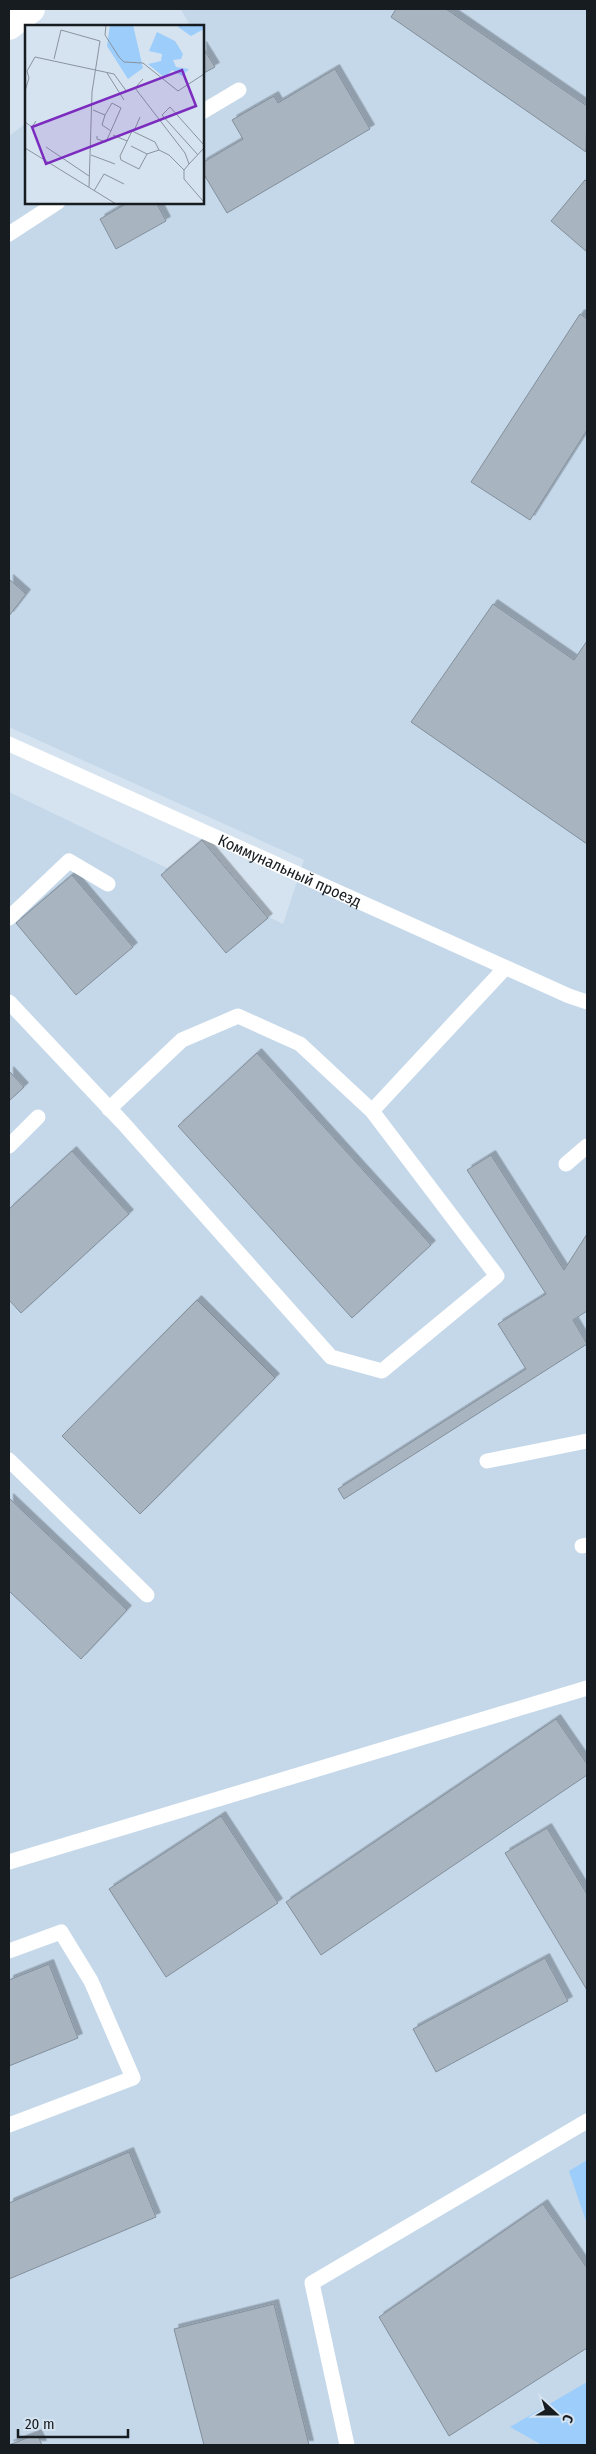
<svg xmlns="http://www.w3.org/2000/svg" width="596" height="2454" font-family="'Fira Sans Condensed',sans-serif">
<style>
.built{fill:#c5d8ea}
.green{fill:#9ccdfb}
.building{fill:#a8b5c1;stroke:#838f9b;filter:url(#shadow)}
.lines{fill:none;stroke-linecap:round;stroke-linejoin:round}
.service{stroke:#fff;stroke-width:15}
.tertiary{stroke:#fff;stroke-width:28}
.labels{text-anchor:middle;stroke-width:5;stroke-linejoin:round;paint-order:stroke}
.street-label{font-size:16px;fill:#171c20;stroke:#d5e3f0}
.inset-road{fill:none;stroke:#89939d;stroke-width:1}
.view{fill:#7b2cbf;fill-opacity:0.15;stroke:#7b2cbf;stroke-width:2.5}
.inset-edge{fill:none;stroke:#171c20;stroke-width:2.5}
</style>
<defs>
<filter id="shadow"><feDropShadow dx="4.5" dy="-4.5" stdDeviation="0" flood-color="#0004"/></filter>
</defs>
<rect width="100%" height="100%" fill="#d5e3f0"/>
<path class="built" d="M182,9H587V2445H9V792L283,924L304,860L9,727V136L26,123V202H202V26H183L189,23L181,10Z"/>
<g class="green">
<path d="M587,2160V2224L569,2171Z"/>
<path d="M587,2382V2445H542L510,2427Z"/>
</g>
<g class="building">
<path d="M396,9H446L587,106L586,152L391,17Z"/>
<path d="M202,46L215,67L202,74Z"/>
<path d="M335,69L370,129L227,213L202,171V163L243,139L232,120L274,96L278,103Z"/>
<path d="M585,180L587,182V252L551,221Z"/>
<path d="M129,202H156L166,221L116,249L100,219Z"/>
<path d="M580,314L587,319V430L530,520L471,482Z"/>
<path d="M9,579L26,594L9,616Z"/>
<path d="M493,604L574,660L587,641V844L411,722Z"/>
<path d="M202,840L268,918L226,953L161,875Z"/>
<path d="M72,875L133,947L76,995L16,923Z"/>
<path d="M257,1053L431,1245L352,1318L178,1126Z"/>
<path d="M9,1071L24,1087L9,1101Z"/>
<path d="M72,1151L129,1214L21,1313L9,1300V1209Z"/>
<path d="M491,1155L564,1270L587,1234V1311L573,1320L587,1344L344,1499L338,1489L526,1369L498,1324L546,1294L467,1170Z"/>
<path d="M197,1300L275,1378L140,1514L62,1436Z"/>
<path d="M9,1498L127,1610L81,1659L9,1591Z"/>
<path d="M556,1719L587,1764V1775L321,1955L286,1902Z"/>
<path d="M221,1816L278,1903L166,1977L109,1889Z"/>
<path d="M547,1828L587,1894V1990L505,1853Z"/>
<path d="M545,1958L568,2001L436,2072L413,2029Z"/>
<path d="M49,1964L78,2038L9,2066V1980Z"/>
<path d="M129,2152L156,2217L9,2279V2203Z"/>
<path d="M543,2204L587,2268V2348L449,2436L379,2317Z"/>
<path d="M274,2304L309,2445H204L174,2329Z"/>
<path d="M37,2434L42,2445H9Z"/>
</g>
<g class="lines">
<g class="service">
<path d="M202,112L239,90"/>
<path d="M9,234L58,202"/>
<path id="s1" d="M9,744L569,996L587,1002"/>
<path d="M9,918L69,861L108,884"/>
<path d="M9,1002L124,1124L331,1357L382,1371L497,1276L372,1111L505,968"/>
<path d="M109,1109L182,1040L238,1016L300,1044L372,1111"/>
<path d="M9,1146L38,1117"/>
<path d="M566,1164L587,1146"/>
<path d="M9,1460L147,1595"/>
<path d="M487,1461L587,1441"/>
<path d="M582,1546L587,1545"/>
<path d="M9,1862L587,1688"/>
<path d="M9,1951L61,1932L91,1981L133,2078L9,2125"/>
<path d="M347,2445L312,2283L587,2121"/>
</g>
<path class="tertiary" d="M9,26L31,9"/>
</g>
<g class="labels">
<g class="street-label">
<text dy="6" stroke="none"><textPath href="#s1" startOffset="308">Коммунальный проезд</textPath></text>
</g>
</g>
<g transform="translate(25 25)">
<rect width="179" height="179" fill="#d5e3f0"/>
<path d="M85,0H108L118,43L103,54L82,21ZM155,0H179V4L166,11L153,2ZM132,7L150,16L158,29L156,34L148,35L151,42L164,44L157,51L147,45L140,53L123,39L136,36L137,29L124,26Z" fill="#9ccdfb"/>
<path class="inset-road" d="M81,0L80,10L94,32L99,37L118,38L153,66L179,49M29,34L36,5L75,16L67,67L64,162M82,48L99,75M118,54L110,63L160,128L164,139L159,145V154L178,176M0,66L4,53L2,46L10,32L89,49L102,67M68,85L80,90L87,78L96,83L81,117L72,114V111M80,90L77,100L86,106M0,97L7,102L11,96M109,106L115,92M88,110L102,116M106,121L122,129M21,122L64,151M0,123L91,179M134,125L130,117L107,106L95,131L96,135L114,144L122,129L134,125L144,130L159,145M66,130L90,139M173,130L137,90L145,82L179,120M164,139L179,123M69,166L79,149L99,159"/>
<path class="view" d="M157,45L171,81L21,139L7,102Z"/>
<rect width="179" height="179" class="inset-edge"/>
</g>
<rect width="596" height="2454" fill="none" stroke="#171c20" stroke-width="20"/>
<g transform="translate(556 2414) rotate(111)" stroke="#d5e3f0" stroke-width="4" paint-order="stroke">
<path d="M0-4L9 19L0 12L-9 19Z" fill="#171c20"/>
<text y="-8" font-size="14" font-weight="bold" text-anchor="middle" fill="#171c20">С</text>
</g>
<path d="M18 2429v8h110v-8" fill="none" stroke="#171c20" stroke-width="2.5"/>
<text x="25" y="2429" font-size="15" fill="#171c20" stroke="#d5e3f0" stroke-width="4" paint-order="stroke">20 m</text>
</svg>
